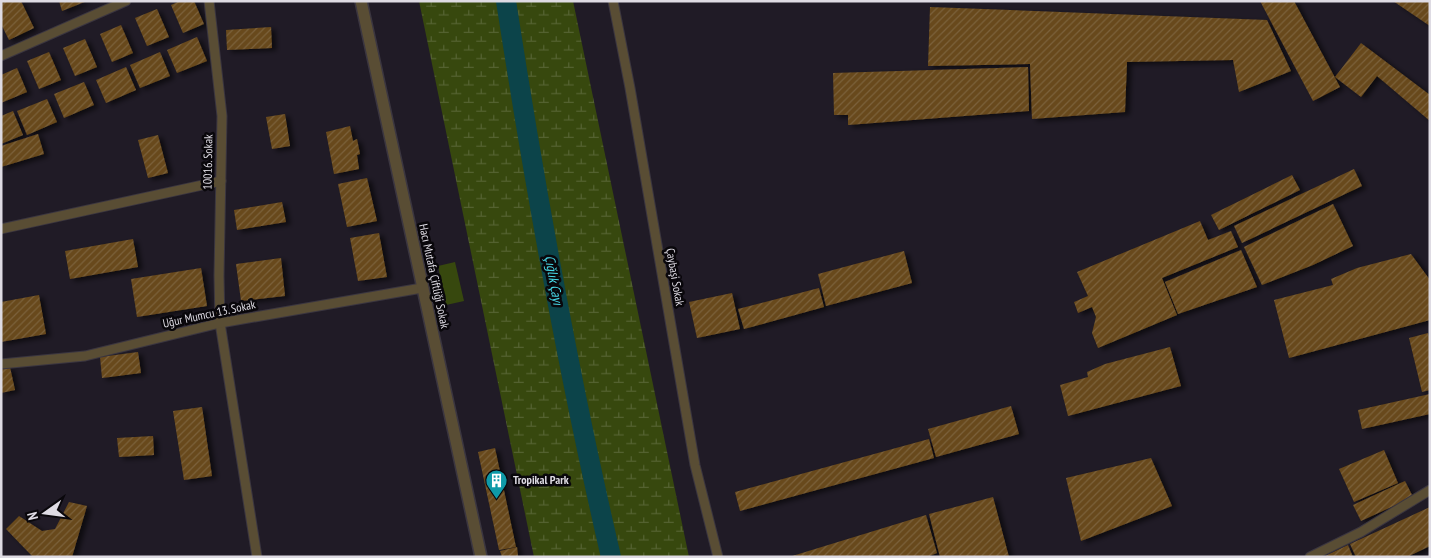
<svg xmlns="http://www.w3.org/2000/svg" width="1431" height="558" font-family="'PT Sans Narrow',sans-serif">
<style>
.wetland{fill:url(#wetland-marsh)}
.garden{fill:#37480e}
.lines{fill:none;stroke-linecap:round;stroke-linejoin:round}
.river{stroke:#0c444a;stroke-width:20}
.building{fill:url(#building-hatch);filter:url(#shadow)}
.minor-casing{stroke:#3b3640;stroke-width:11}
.tertiary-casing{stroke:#3b3640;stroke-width:14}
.minor{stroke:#594d34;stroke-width:9}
.tertiary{stroke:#594d34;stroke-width:11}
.labels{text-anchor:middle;stroke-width:5;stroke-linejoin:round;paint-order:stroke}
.street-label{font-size:12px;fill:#dedbe3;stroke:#09070b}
.poi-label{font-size:12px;font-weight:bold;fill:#dedbe3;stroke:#09070b;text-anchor:start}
.water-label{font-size:14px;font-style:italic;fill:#48dbea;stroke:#09070b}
</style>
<defs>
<pattern id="wetland-marsh" width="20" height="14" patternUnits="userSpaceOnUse" patternTransform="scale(1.25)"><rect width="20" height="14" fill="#37480e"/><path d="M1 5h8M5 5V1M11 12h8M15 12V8" fill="none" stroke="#546231"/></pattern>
<pattern id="building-hatch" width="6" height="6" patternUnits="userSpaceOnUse" patternTransform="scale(1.25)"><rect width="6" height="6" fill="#67481b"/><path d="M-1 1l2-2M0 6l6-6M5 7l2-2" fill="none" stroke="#7c623c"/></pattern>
<filter id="shadow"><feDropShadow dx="4.5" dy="2.5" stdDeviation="2.5" flood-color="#0009"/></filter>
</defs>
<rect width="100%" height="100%" fill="#201b26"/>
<path class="wetland" d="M419,1H573L689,557H534Z"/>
<path class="garden" d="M455,262L464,301L446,305L438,266Z"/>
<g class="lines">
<path class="river" d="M506,1C535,188 568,373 611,557"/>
</g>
<g class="building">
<path d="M1,1H21L34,28L9,40L1,24Z"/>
<path d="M59,1H87L62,11Z"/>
<path d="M180,1H194L204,24L183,33L171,5Z"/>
<path d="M1260,1H1294L1340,87L1313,101Z"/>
<path d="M1393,1H1430V26Z"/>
<path d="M930,7L1267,20L1291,71L1239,92L1233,60L1127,62L1125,112L1032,119L1030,64L928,66Z"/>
<path d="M157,9L169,37L147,46L135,18Z"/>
<path d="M121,25L133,53L112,62L100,34Z"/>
<path d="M271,27L272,48L227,50L226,30Z"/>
<path d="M197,37L207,61L177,73L167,50Z"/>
<path d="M85,39L97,67L75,76L63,48Z"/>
<path d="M1361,43L1430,95V121L1377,76L1361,97L1335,77Z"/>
<path d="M49,52L61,80L39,89L27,61Z"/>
<path d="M160,52L170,76L140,88L130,65Z"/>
<path d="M126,67L136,90L106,103L96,80Z"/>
<path d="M1028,67L1029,111L848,125V115H834L833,73Z"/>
<path d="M17,68L27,92L1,103V75Z"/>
<path d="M84,82L94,105L64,118L54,94Z"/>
<path d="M47,99L57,122L27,135L17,111Z"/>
<path d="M13,111L23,135L1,144V116Z"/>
<path d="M285,114L290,146L272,149L266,117Z"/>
<path d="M350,126L353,141L357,139L360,154L357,155L359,169L334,174L326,132Z"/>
<path d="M38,134L44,154L1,167V146Z"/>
<path d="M158,135L168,173L148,178L138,140Z"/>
<path d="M1354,169L1362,186L1242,243L1234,226Z"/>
<path d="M1292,175L1300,190L1219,230L1211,215Z"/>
<path d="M367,178L377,221L347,227L338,184Z"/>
<path d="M282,202L286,222L237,230L234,210Z"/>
<path d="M1333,204L1353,246L1313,265L1262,285L1244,247Z"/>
<path d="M1200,221L1208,240L1231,231L1238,247L1162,278L1177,315L1098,348L1092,333L1096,317L1092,307L1078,313L1074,302L1088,296L1077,272Z"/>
<path d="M379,233L387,277L358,281L350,238Z"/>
<path d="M133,239L138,267L70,279L65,251Z"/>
<path d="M1241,250L1257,287L1178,314L1165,282Z"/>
<path d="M904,251L912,283L826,306L818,274Z"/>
<path d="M1411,254L1430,280V320L1289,358L1274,300L1333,285L1331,279L1357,268Z"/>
<path d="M281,258L285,296L241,301L236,264Z"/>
<path d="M201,268L207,306L137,317L131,279Z"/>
<path d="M819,288L824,307L744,329L738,309Z"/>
<path d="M732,293L740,329L697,338L689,302Z"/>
<path d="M39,295L46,334L1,342V302Z"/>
<path d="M1428,333L1430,340V390L1422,392L1409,338Z"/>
<path d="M1170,347L1181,386L1068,416L1060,385L1088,377L1087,372L1105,364Z"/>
<path d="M138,352L141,373L102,378L100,357Z"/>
<path d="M10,367L15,390L1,393V369Z"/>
<path d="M1430,394V414L1362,429L1358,410Z"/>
<path d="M1011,406L1019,434L936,457L928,429Z"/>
<path d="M202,407L212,476L184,480L173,411Z"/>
<path d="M153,436L154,455L119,457L117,438Z"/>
<path d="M929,439L934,458L740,511L735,492Z"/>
<path d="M495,448L516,547L499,550L478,452Z"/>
<path d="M1384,450L1398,483L1354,502L1339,469Z"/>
<path d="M1151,458L1172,506L1081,541L1066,478Z"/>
<path d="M1405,481L1413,497L1361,521L1353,505Z"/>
<path d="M993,497L1009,557H940L929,514Z"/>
<path d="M69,502L87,506L72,557H33L6,529L19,516L42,531L55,529Z"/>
<path d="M1430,507V546L1407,557H1356L1350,544Z"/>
<path d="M926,515L937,553L927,557H789Z"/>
<path d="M1348,545L1353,557H1323Z"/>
<path d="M517,547L518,556L502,557L500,551Z"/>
</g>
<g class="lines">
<defs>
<g id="minor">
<path d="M209,1L222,116L219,276L220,323L257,557"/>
<path d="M613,1L630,88L695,465L718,557"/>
<path d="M1,56L126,1"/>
<path d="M1,229L221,181"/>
<path d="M1,364L85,356L220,323L422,288"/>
<path d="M1310,557L1361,532L1430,490"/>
</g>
<path id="tertiary" d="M361,1L481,557"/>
</defs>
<use href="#minor" class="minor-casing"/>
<use href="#tertiary" class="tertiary-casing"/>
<use href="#minor" class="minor"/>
<use href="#tertiary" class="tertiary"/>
</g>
<defs>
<symbol id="building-pin" viewBox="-11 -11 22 30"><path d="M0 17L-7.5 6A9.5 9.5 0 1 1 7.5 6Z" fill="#0f9aa8" stroke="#09070b"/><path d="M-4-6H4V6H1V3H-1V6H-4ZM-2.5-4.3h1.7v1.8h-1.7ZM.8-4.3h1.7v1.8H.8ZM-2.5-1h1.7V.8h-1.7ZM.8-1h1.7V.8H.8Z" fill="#fff"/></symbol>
</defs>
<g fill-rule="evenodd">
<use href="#building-pin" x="484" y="468" width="25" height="34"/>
</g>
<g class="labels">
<g class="street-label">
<text transform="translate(208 162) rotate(-89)" y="4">10016. Sokak</text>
<text transform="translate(434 276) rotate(78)" y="4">Hacı Mutafa Çiftliği Sokak</text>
<text transform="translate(675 277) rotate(80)" y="4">Çaybaşi Sokak</text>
<text transform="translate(209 314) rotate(-12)" y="4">Uğur Mumcu 13. Sokak</text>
</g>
<g class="poi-label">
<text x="513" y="484">Tropikal Park</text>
</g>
<g class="water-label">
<text transform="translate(554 280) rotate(80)" y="5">Çığlık Çayı</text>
</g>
</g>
<rect width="1431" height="558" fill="none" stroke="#dedbe3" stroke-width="5"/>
<g transform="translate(45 513) rotate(256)" stroke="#09070b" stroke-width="4" paint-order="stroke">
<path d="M0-4L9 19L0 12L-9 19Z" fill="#dedbe3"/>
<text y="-8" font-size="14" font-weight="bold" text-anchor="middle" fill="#dedbe3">N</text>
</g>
</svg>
